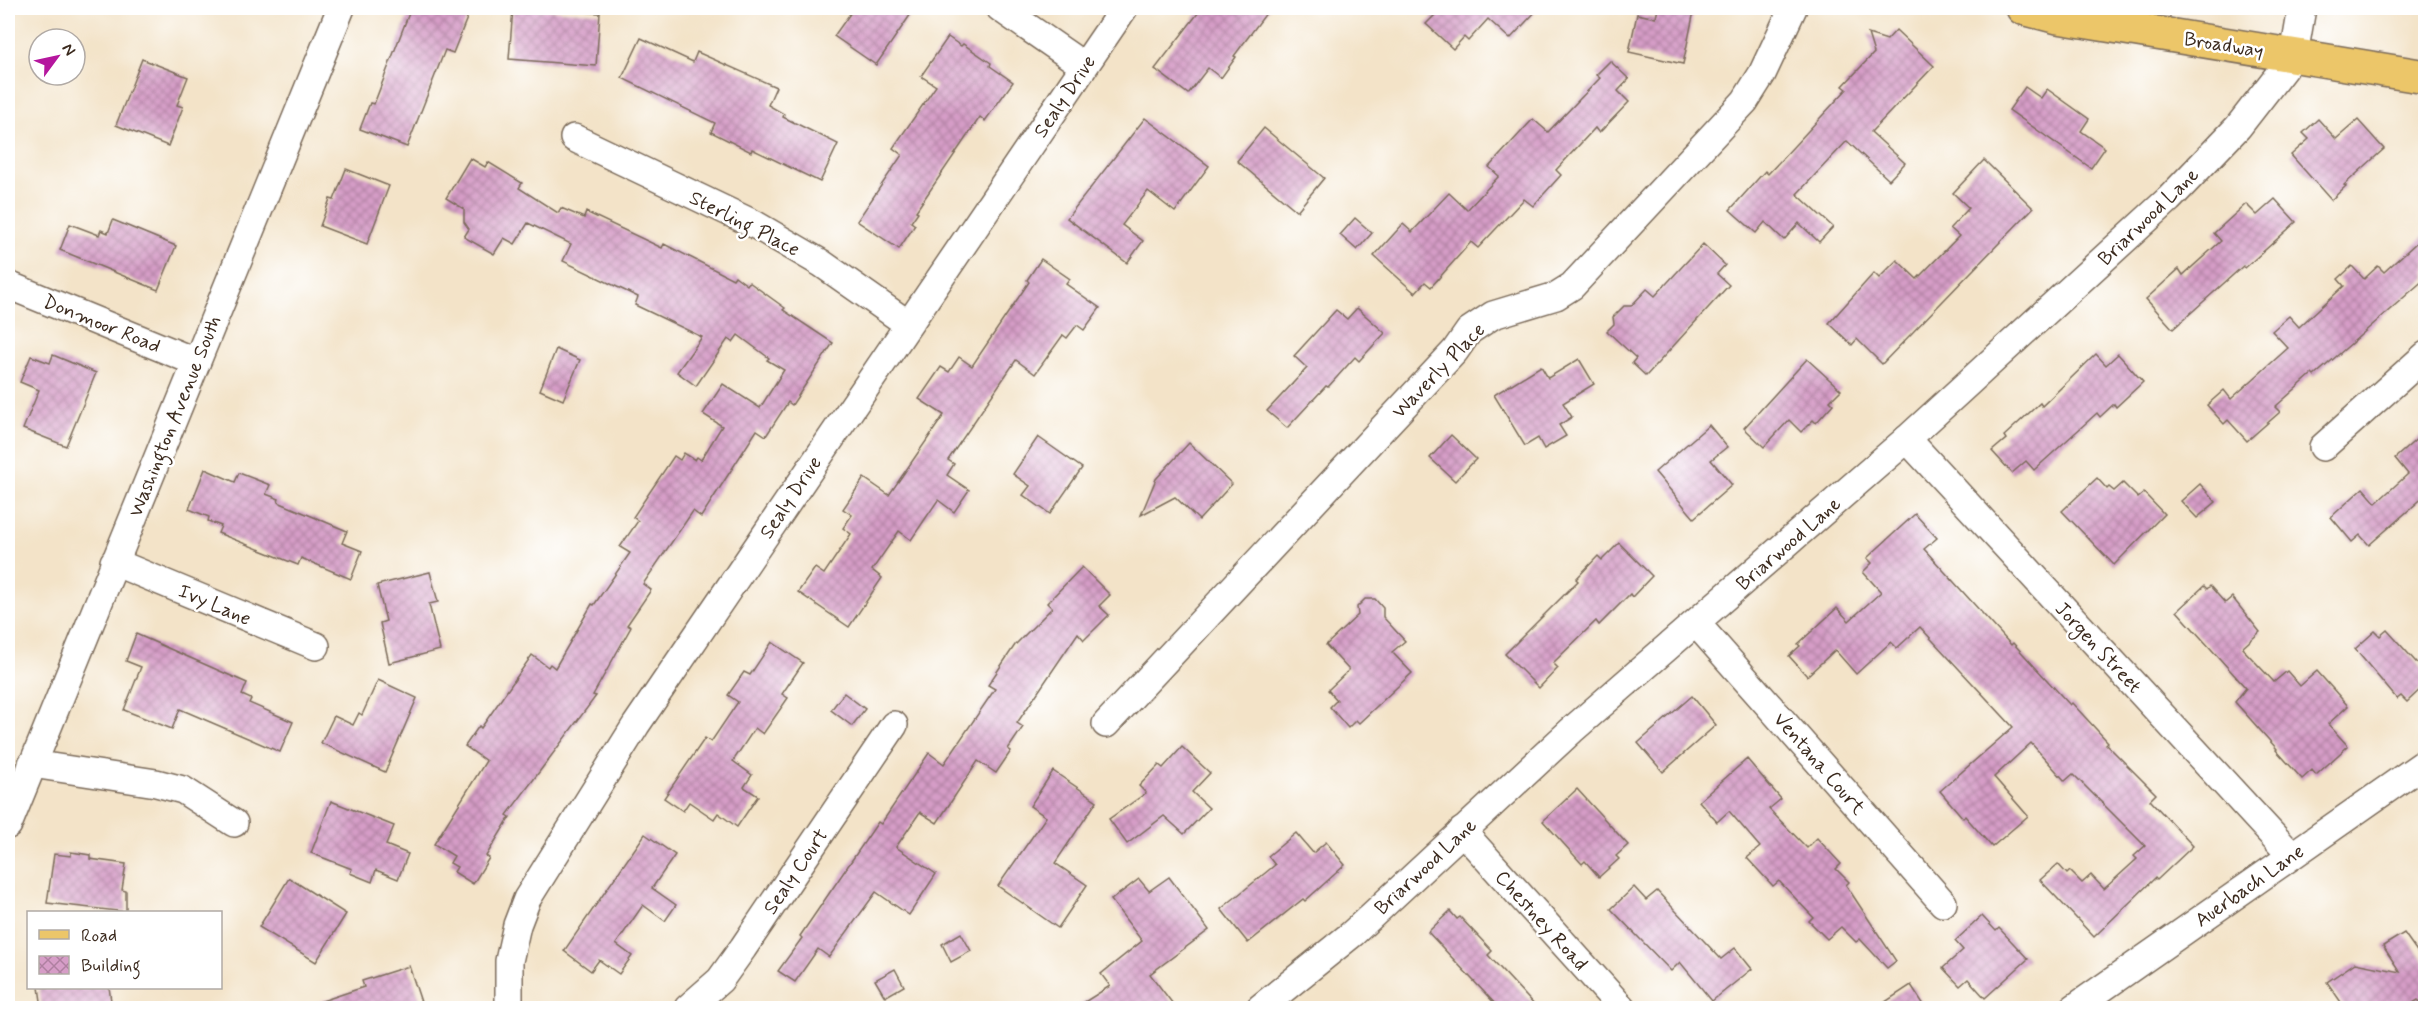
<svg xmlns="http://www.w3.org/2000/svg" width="2433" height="1016" font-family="Mynerve,sans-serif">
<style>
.building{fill:url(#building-cross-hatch)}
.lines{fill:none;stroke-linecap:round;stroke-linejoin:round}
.minor-casing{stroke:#7b6b5a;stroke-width:30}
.major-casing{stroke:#7b6b5a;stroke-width:36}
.minor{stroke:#fff;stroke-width:27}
.major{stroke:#ecc669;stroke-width:33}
.labels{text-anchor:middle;stroke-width:5;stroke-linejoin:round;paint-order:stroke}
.street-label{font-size:20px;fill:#3b2a1e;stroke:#fff}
</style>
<defs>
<pattern id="building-cross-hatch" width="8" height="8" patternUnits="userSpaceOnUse" patternTransform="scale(1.5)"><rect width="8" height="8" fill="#d69dc7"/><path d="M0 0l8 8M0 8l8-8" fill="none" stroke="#af80a1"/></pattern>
</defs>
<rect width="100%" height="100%" fill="#fff"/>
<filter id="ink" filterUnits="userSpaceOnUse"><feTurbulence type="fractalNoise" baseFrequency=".0167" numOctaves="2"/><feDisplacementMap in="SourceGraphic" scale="12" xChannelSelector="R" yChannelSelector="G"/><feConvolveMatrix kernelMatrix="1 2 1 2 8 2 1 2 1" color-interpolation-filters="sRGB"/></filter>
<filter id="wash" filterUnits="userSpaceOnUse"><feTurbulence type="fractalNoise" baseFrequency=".008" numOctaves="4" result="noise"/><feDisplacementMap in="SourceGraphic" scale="24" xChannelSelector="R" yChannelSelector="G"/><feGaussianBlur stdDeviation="1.35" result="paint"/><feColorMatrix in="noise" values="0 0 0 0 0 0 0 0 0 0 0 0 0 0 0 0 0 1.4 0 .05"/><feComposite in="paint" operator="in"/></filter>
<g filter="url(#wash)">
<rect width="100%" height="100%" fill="#f3e3c8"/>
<g id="blocks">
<g class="building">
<path d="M411,8H471L453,53L445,50L407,147L360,129L370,103L374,104Z"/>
<path d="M513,8L600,13L596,66L509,59Z"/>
<path d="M854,8H915L876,65L834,36Z"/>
<path d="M1202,8H1270L1234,56L1236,57L1221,78L1208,68L1188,94L1155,69Z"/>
<path d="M1442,8H1539L1510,39L1488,19L1468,41L1464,37L1453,49L1426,24Z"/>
<path d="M1658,8H1678L1694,11L1683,64L1629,52L1637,14L1656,18Z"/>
<path d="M1896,30L1934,66L1871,132L1905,163L1889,180L1847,141L1797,194L1833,227L1819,242L1799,223L1784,240L1765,222L1756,233L1730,210L1765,171L1768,174L1847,89L1843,86L1874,53L1868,34L1887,40Z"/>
<path d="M948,37L961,46L963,44L991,63L990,66L1013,82L985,121L980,117L916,211L918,212L911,222L915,225L899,249L857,221L902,155L893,148L936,86L921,76Z"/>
<path d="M641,38L693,62L697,52L776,87L768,105L784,114L783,117L838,144L820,182L752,149L751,152L711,132L715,123L622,78Z"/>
<path d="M142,59L188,77L177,105L183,107L168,146L116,125Z"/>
<path d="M1610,61L1629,79L1618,91L1629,102L1599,133L1595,128L1556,170L1561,175L1533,206L1524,199L1478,248L1471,242L1431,287L1425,282L1415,293L1374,256L1403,224L1412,232L1449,193L1467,210L1499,176L1489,167L1533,119L1548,132L1600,78L1596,75Z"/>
<path d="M2025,87L2041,98L2047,89L2089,119L2081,131L2105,148L2091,168L2009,110Z"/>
<path d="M1145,118L1209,166L1175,212L1148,191L1122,225L1143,241L1127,263L1067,218Z"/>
<path d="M2318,119L2336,139L2358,120L2384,149L2344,185L2346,186L2331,200L2291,155L2309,139L2303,133Z"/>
<path d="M1264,128L1324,178L1297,211L1237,161Z"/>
<path d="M470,158L485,167L488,162L522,183L519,188L558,213L561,208L584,218L586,212L662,248L664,244L733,279L735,276L747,285L749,282L785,308L783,310L833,343L792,405L788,402L766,436L757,430L701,517L693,511L643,584L651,590L627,625L631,627L593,695L596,696L507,815L510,817L486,856L489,858L473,884L454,872L457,867L450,863L454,856L434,844L486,761L465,746L479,726L481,728L532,655L548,667L550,664L555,668L592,604L594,605L630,553L620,547L638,521L633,517L674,456L680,460L684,453L695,460L697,457L701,460L722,426L703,414L723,384L760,408L784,370L767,360L769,358L738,335L733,342L728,339L696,386L677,372L702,337L635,305L638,297L563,261L571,244L528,223L515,244L504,238L494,254L464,237L469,229L464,222V209L446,198Z"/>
<path d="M1984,160L2033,208L1882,364L1857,339L1852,345L1829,323L1874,273L1879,278L1897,260L1917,279L1959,236L1950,228L1969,208L1953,193Z"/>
<path d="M346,169L389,186L367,244L320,226L330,199L334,200Z"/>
<path d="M2275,199L2296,222L2245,268L2243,266L2173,329L2146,299L2179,269L2183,275L2221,241L2214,233L2246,204L2257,215Z"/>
<path d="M1355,218L1372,233L1357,250L1340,235Z"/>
<path d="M113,220L176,246L158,290L60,250L70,224L99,235L101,230L108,233Z"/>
<path d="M2426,234V278L2314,376L2312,374L2275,407L2280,412L2247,441L2228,420L2224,424L2207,405L2224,390L2231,399L2288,348L2272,331L2289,316L2299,327L2344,286L2338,279L2352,266L2364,279L2378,266L2384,272Z"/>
<path d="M1703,244L1725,265L1717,274L1729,285L1646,376L1632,363L1636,358L1607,331L1614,324L1613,317L1624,306H1631L1647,289L1655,296Z"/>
<path d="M1041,259L1070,279L1066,284L1100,308L1084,330L1077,325L1067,338L1063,335L1035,374L1016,360L948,460L954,464L947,475L969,490L954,512L938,500L911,540L899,531L872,570L882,578L849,627L798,592L815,568L824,574L851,534L843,528L852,515L843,509L864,478L889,495L944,415L919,399L941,367L949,372L959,357L972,366L1029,282L1027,280Z"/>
<path d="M1357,308L1385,333L1359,361L1355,357L1328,387L1326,386L1287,428L1267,411L1307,368L1294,356L1336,310L1347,319Z"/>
<path d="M556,349L580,360L563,400L540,390Z"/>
<path d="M2096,354L2106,365L2118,354L2143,382L2116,407L2114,404L2100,417L2097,413L2034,470L2026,461L2012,473L1992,451L2006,439L2004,436L2040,403L2042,406Z"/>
<path d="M53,355L96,373L66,446L23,429L39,390L20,382L31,356L50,363Z"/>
<path d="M1579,359L1594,384L1563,403L1572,417L1559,425L1566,436L1544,449L1538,438L1525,446L1494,395L1541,366L1548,378Z"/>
<path d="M1807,359L1841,390L1830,401L1833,404L1816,423L1813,420L1801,432L1789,420L1764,447L1744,428Z"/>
<path d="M1709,425L1727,447L1711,460L1732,485L1694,518L1655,472Z"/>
<path d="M2426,431V495L2369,545L2360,535L2352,542L2331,517L2363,488L2376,503L2408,474L2395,458Z"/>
<path d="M1451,435L1476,459L1455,481L1430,458Z"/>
<path d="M1038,437L1082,468L1050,514L1023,495L1030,486L1013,474Z"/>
<path d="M1189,443L1232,484L1199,520L1175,497L1141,515L1156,479Z"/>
<path d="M205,469L235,482L239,473L270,485L266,494L279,499L278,502L347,531L342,543L362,551L351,579L301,558L298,565L218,533L221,526L208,521L209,517L189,509Z"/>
<path d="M2097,478L2107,489L2109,487L2114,491L2123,483L2138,498L2144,493L2164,514L2114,565L2062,511Z"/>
<path d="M2200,484L2216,502L2197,518L2181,501Z"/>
<path d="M1915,514L1937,538L1924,549L2011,645L2013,643L2070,705L2072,703L2108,742L2106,744L2156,794L2150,800L2193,846L2157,880L2155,878L2094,937L2040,880L2058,864L2067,874L2070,871L2082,883L2091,875L2104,889L2137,859L2134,856L2145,846L2073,774L2065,781L2031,743L1994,777L2028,816L1992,847L1965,816L1963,818L1940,791L2013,727L1920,627L1897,648L1891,642L1856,674L1835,650L1807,676L1789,656L1800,646L1798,644L1837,608L1849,621L1881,592L1863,572L1872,563L1867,558Z"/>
<path d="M1619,543L1652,576L1632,597L1630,594L1599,625L1596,621L1553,663L1558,668L1539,688L1505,654L1578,581L1576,579L1598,556L1602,560Z"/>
<path d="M1082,567L1110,595L1099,606L1109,615L1084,640L1078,633L1017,723L1023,727L1008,749L1011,751L996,773L978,761L937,823L920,812L896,847L936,874L909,915L876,892L829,957L818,949L795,982L778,971L802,938L800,936L878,822L881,824L929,753L944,764L995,689L988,685L1015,645L1052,608L1047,603Z"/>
<path d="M430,572L438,602L429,604L440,650L389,663L380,623L386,621L377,585Z"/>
<path d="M2204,586L2207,589L2210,586L2225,603L2232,597L2260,632L2242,648L2274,682L2287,671L2300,686L2317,671L2348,706L2328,724L2348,746L2316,775L2312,770L2302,779L2276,750L2277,749L2235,702L2246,688L2177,611Z"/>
<path d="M1365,599H1375L1383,608V617L1405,641L1392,652L1412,673L1359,723L1356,720L1348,728L1330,707L1337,700L1328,690L1349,670L1326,645L1358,615L1357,607Z"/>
<path d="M2387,630L2425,672V685L2407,702L2401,696L2397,699L2355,649L2375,631L2380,636Z"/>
<path d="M136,634L247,683L242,695L251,699L249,703L293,722L280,752L180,709L172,729L124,710L141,667L126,661Z"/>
<path d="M772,642L803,663L782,694L788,698L763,734L755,728L733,761L752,775L744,787L758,796L737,827L718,813L714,819L689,802L683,811L664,798L705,738L711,742L738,702L728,695L744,672L750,675Z"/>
<path d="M378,680L417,698L385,772L321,743L334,716L353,725L359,713L362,715Z"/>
<path d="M844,693L865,709L852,726L831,710Z"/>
<path d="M1692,696L1716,725L1663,772L1638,743Z"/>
<path d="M1182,747L1210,773L1192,792L1209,808L1184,834L1164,816L1127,844L1109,819L1146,793L1139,786L1159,765L1163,768Z"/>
<path d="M1747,759L1781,799L1769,809L1807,848L1817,838L1841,864L1836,869L1849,882L1846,885L1896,961L1887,968L1860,939L1856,942L1841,927L1827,939L1809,921L1813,917L1779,881L1773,886L1747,858L1760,847L1729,811L1717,822L1699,801Z"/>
<path d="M1053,771L1097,801L1055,863L1087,885L1058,928L998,886L1046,817L1030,806Z"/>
<path d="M1577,789L1628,845L1616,856L1619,859L1599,877L1585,861L1582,864L1543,821Z"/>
<path d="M331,801L394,826L386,845L408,854L398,879L376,870L372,882L350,873L352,869L311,853Z"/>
<path d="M1296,833L1313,853L1326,842L1345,865L1305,901L1303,899L1248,943L1221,909L1275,865L1268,856Z"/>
<path d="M645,834L675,855L652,888L676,905L665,921L643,905L616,944L632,956L619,974L599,960L591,971L564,951Z"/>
<path d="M71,852L90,855V859L126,864L122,890L126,891V912L47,903L54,854L71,856Z"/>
<path d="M1169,877L1209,930L1150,974L1176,1008H1075L1110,986L1101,974L1142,941L1111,900L1139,879L1149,891Z"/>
<path d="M289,878L346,914L316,962L259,927Z"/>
<path d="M1634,887L1646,900L1657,891L1721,959L1735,948L1752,969L1712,1001L1680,962L1671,971L1611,909Z"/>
<path d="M1450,911L1457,919L1460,917L1492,951L1488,955L1537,1008H1499L1428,932Z"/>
<path d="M1982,916L1996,931L1999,928L2028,959L1985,998L1968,979L1960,986L1943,968L1963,950L1955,941Z"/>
<path d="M961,933L971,951L951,962L942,944Z"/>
<path d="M2404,933L2426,964V1008L2418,1000L2405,1008H2345L2327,982L2355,963L2400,972L2383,946Z"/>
<path d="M409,966L423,1008H311L310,1005L364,987L362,981Z"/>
<path d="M895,969L904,986L885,997L875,980Z"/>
<path d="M1911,985L1926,1008H1876Z"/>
<path d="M39,987H109L112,1008H42Z"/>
</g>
</g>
</g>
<g filter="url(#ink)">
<use href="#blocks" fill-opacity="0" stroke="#7b6b5a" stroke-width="1.5"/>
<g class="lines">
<defs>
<g id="minor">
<path d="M1000,8L1084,66"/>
<path d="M574,138L754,224L821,263L908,324"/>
<path d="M8,285L196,362"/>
<path d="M1907,439L2291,855"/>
<path d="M2323,447L2426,355"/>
<path d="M114,562L316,646"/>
<path d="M1696,623L1943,903"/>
<path d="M1106,724L1455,351L1469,331L1493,315L1556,296L1572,286L1745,101L1762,74L1793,8"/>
<path d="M32,764L156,783L183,790L234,823"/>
<path d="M8,825L341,8"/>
<path d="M1462,831L1622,1008"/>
<path d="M509,1008V961L517,925L527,899L636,725L1124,8"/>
<path d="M688,1008L720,980L743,948L894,725"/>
<path d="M1260,1008L1352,934L1572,730L1907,439L2169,199L2238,127L2294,55L2302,8"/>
<path d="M2074,1008L2426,762"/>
</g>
<path id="major" d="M2023,8L2058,17L2426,77"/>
</defs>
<use href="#minor" class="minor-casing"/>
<use href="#major" class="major-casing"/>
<use href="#minor" class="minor"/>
<use href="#major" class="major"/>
</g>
</g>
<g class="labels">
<g class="street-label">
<text transform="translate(2224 44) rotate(9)" y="7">Broadway</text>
<text transform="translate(1064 96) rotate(-56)" y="7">Sealy Drive</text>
<text transform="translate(2148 216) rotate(-44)" y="7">Briarwood Lane</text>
<text transform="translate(745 223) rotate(27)" y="7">Sterling Place</text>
<text transform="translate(102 323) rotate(22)" y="7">Donmoor Road</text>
<text transform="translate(1438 370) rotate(-46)" y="7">Waverly Place</text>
<text transform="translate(174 416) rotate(-68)" y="7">Washington Avenue South</text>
<text transform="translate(790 497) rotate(-56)" y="7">Sealy Drive</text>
<text transform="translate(1788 543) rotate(-41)" y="7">Briarwood Lane</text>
<text transform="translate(215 604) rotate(23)" y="7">Ivy Lane</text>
<text transform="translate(2099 647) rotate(47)" y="7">Jorgen Street</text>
<text transform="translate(1820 763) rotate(49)" y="7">Ventana Court</text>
<text transform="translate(1425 866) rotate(-43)" y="7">Briarwood Lane</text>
<text transform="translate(795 871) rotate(-56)" y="7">Sealy Court</text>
<text transform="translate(2249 885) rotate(-35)" y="7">Auerbach Lane</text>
<text transform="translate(1542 920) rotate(48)" y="7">Chestney Road</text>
</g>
</g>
<rect width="2433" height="1016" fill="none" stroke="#fff" stroke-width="30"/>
<rect x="27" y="911" width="195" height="78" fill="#ffffff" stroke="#b1aaa5" stroke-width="1.5"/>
<rect x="39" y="930" width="30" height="9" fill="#ecc669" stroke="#b1aaa5" stroke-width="1.5"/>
<text x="81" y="941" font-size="18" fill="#3b2a1e">Road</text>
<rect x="39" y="956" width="30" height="18" fill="url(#building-cross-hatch)" stroke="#b1aaa5" stroke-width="1.5"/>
<text x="81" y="971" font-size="18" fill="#3b2a1e">Building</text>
<g transform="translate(57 57) rotate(57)"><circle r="28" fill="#ffffff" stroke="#b1aaa5" stroke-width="1.5"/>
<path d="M0-4.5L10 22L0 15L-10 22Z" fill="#b5179e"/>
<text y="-9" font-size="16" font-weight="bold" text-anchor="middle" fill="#3b2a1e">N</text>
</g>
</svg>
